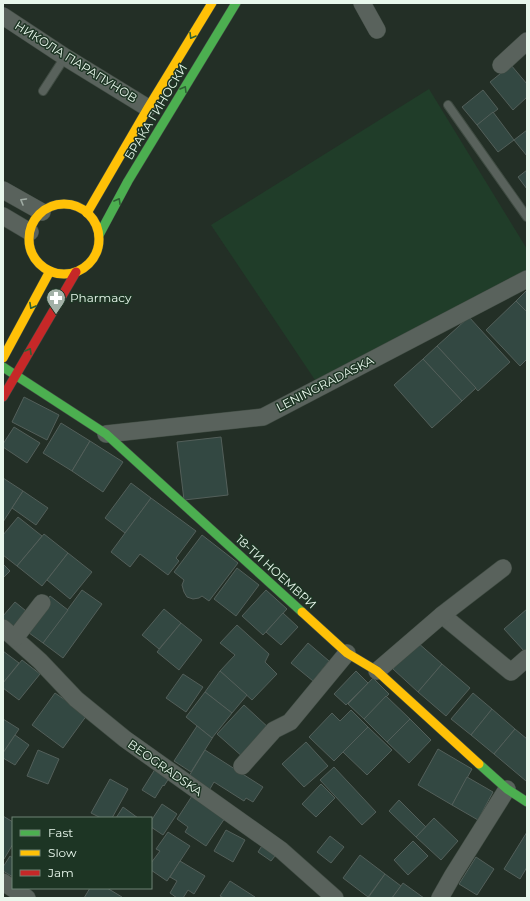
<svg xmlns="http://www.w3.org/2000/svg" width="530" height="901" font-family="Montserrat,sans-serif">
<style>
.built{fill:#203d29}
.building{fill:#334842;stroke:#535f5a}
.lines{fill:none;stroke-linecap:round;stroke-linejoin:round}
.lane-casing{stroke:#404c43;stroke-width:10}
.street-casing{stroke:#404c43;stroke-width:18}
.fast-casing{stroke:#404c43;stroke-width:10}
.slow-casing{stroke:#404c43;stroke-width:10}
.jam-casing{stroke:#404c43;stroke-width:10}
.lane{stroke:#59625c;stroke-width:8}
.street{stroke:#59625c;stroke-width:17}
.fast{stroke:#4caf50;stroke-width:9}
.slow{stroke:#ffc107;stroke-width:9}
.jam{stroke:#c62828;stroke-width:9}
.oneway{stroke:#2d6033}
.oneway2{stroke:#a0aca4}
.labels{text-anchor:middle;stroke-width:3;stroke-linejoin:round;paint-order:stroke}
.street-label{font-size:12px;fill:#e8f7ec;stroke:#1d3524}
.poi-label{font-size:12px;fill:#e8f7ec;stroke:#1d3524;text-anchor:start}
</style>
<rect width="100%" height="100%" fill="#232f26"/>
<path class="built" d="M429,89L527,249V275L315,380L211,225Z"/>
<g class="building">
<path d="M511,65L527,84V97L513,110L490,82Z"/>
<path d="M483,90L498,109L477,125L462,107Z"/>
<path d="M493,112L514,140L498,152L477,125Z"/>
<path d="M527,130V156L514,140Z"/>
<path d="M527,170V189L518,177Z"/>
<path d="M527,290V312L516,301Z"/>
<path d="M516,301L527,312V359L520,366L486,330Z"/>
<path d="M469,317L510,362L478,391L437,346Z"/>
<path d="M437,346L476,388L462,401L423,359Z"/>
<path d="M423,359L462,401L432,428L394,385Z"/>
<path d="M24,397L59,415L47,440L12,422Z"/>
<path d="M61,423L90,441L72,471L43,453Z"/>
<path d="M14,427L40,443L27,463L3,447V444Z"/>
<path d="M221,437L228,495L184,500L177,442Z"/>
<path d="M90,441L123,462L103,492L72,471Z"/>
<path d="M3,478L23,491L3,522Z"/>
<path d="M131,483L151,498L125,533L105,518Z"/>
<path d="M23,491L48,508L36,525L12,508Z"/>
<path d="M151,498L196,531L176,558L179,561L168,575L140,554L130,567L111,552Z"/>
<path d="M18,517L42,536L17,566L3,555V535Z"/>
<path d="M44,534L68,553L42,586L17,566Z"/>
<path d="M202,535L238,563L209,601L202,596L199,598L193,599L187,597L184,592L182,585L184,580L174,572Z"/>
<path d="M68,553L92,572L70,599L47,580Z"/>
<path d="M3,564L10,571L3,578Z"/>
<path d="M237,568L259,585L236,616L214,599Z"/>
<path d="M82,590L102,604L63,658L43,643Z"/>
<path d="M266,590L287,609L263,635L242,616Z"/>
<path d="M50,596L68,610L43,643L25,630Z"/>
<path d="M15,602L31,615L18,632L3,620V616Z"/>
<path d="M164,609L181,623L159,649L142,635Z"/>
<path d="M527,609V650L525,652L504,629Z"/>
<path d="M283,613L298,627L281,645L266,632Z"/>
<path d="M181,623L202,640L179,670L157,652Z"/>
<path d="M237,625L269,654L265,662L277,674L252,700L220,671L235,655L220,643Z"/>
<path d="M417,642L442,664L418,692L393,669Z"/>
<path d="M308,643L329,661L313,681L291,663Z"/>
<path d="M3,651L19,663L3,683Z"/>
<path d="M22,660L40,674L19,700L3,688V683Z"/>
<path d="M442,664L470,688L446,716L418,692Z"/>
<path d="M220,671L247,695L232,713L205,692Z"/>
<path d="M356,671L368,683L346,705L334,694Z"/>
<path d="M183,674L203,687L186,712L166,698Z"/>
<path d="M373,678L389,694L364,719L348,704Z"/>
<path d="M205,692L232,713L212,738L186,717Z"/>
<path d="M55,693L87,715L63,748L32,725Z"/>
<path d="M473,693L492,709L471,735L451,719Z"/>
<path d="M386,696L410,719L387,742L364,719Z"/>
<path d="M244,705L270,729L244,758L217,734Z"/>
<path d="M492,709L515,729L494,754L471,735Z"/>
<path d="M351,710L368,727L334,761L309,737L332,713L340,721Z"/>
<path d="M3,719L19,729L3,753Z"/>
<path d="M410,719L431,740L409,763L387,742Z"/>
<path d="M197,726L212,738L213,737L191,772L174,761Z"/>
<path d="M368,727L392,750L367,775L343,752Z"/>
<path d="M515,729L527,739V779L526,781L494,754Z"/>
<path d="M15,735L29,745L15,765L3,758V753Z"/>
<path d="M306,742L328,766L304,787L282,764Z"/>
<path d="M438,749L472,769L452,805L418,785Z"/>
<path d="M38,750L59,759L48,784L27,776Z"/>
<path d="M205,750L263,787L253,802L246,798L244,801L214,782L207,794L186,781Z"/>
<path d="M157,766L171,775L164,786L163,785L155,798L142,790Z"/>
<path d="M334,767L376,812L362,825L320,780Z"/>
<path d="M467,777L493,792L478,820L452,805Z"/>
<path d="M110,779L128,789L112,818H101L91,813Z"/>
<path d="M321,784L335,798L316,817L302,804Z"/>
<path d="M192,796L225,818L206,846L185,832L188,827L177,819Z"/>
<path d="M399,800L426,827L416,837L389,811Z"/>
<path d="M162,804L177,814L163,835L151,827V821Z"/>
<path d="M123,807L138,818H116Z"/>
<path d="M3,816L13,822V844L4,859L3,858Z"/>
<path d="M434,818L458,841L441,860L416,837Z"/>
<path d="M226,830L245,840L233,862L214,851Z"/>
<path d="M168,832L190,846L167,881L151,870V863L160,851L156,849Z"/>
<path d="M527,832V867L520,879L504,869Z"/>
<path d="M330,836L344,847L331,863L317,852Z"/>
<path d="M265,841L279,851L271,861L258,852Z"/>
<path d="M413,841L428,856L408,875L394,860Z"/>
<path d="M360,855L385,874L368,897L343,878Z"/>
<path d="M10,856L13,858V877L3,871V867Z"/>
<path d="M476,857L494,869L477,895L459,884Z"/>
<path d="M180,861L205,876L194,894L188,890L183,898H177L170,893L177,881L170,877Z"/>
<path d="M385,874L401,886L392,898H368Z"/>
<path d="M230,881L255,897L254,898H224L220,896Z"/>
<path d="M403,883L424,898H392Z"/>
<path d="M90,888H107L122,897V898H84Z"/>
</g>
<g class="lines">
<defs>
<g id="lane">
<path d="M43,91L65,57"/>
<path d="M448,105L527,217"/>
</g>
<g id="street">
<path d="M362,3L377,30"/>
<path d="M3,16L65,57L148,108"/>
<path d="M501,65L527,41"/>
<path d="M3,190L42,212"/>
<path d="M3,216L30,232"/>
<path d="M106,434L263,417L527,279"/>
<path d="M442,615L511,672L527,658"/>
<path d="M3,628L40,661L76,699L125,739L281,850L335,898"/>
<path d="M15,638L42,603"/>
<path d="M377,671L442,615L503,568"/>
<path d="M242,766L274,730L290,722L347,653"/>
<path d="M3,882L27,898"/>
<path d="M440,898L453,875L507,789"/>
</g>
<g id="fast">
<path d="M99,235L128,181L236,3"/>
<path d="M3,367L106,434L302,612"/>
<path d="M479,764L507,789L527,802"/>
</g>
<g id="slow">
<circle cx="64" cy="239" r="35"/>
<path d="M87,213L148,108L212,3"/>
<path d="M3,358L50,271"/>
<path d="M302,612L347,653L377,671L479,764"/>
</g>
<path id="jam" d="M3,397L76,272"/>
</defs>
<use href="#lane" class="lane-casing"/>
<use href="#street" class="street-casing"/>
<use href="#fast" class="fast-casing"/>
<use href="#slow" class="slow-casing"/>
<use href="#jam" class="jam-casing"/>
<use href="#lane" class="lane"/>
<use href="#street" class="street"/>
<use href="#fast" class="fast"/>
<use href="#slow" class="slow"/>
<use href="#jam" class="jam"/>
</g>
<defs><path id="oneway-chevron" d="M-2-3.5L2.5 0L-2 3.5" fill="none" stroke-width="1.6" stroke-linecap="round" stroke-linejoin="round"/></defs>
<g class="oneway">
<use href="#oneway-chevron" transform="translate(192 36) rotate(121)"/>
<use href="#oneway-chevron" transform="translate(184 89) rotate(-59)"/>
<use href="#oneway-chevron" transform="translate(118 201) rotate(-61)"/>
<use href="#oneway-chevron" transform="translate(32 306) rotate(119)"/>
<use href="#oneway-chevron" transform="translate(29 351) rotate(-60)"/>
</g>
<use class="oneway2" href="#oneway-chevron" transform="translate(23 201) rotate(-150)"/>
<defs>
<symbol id="pharmacy-pin" viewBox="-11 -11 22 30"><path d="M0 17L-7.5 6A9.5 9.5 0 1 1 7.5 6Z" fill="#a3b1a7" stroke="#1d3524"/><path d="M-2-6h4v4h4v4h-4v4h-4v-4h-4v-4h4Z" fill="#fff"/></symbol>
</defs>
<g fill-rule="evenodd">
<use href="#pharmacy-pin" x="45" y="287" width="22" height="30"/>
</g>
<g class="labels">
<g class="street-label">
<text transform="translate(76 62) rotate(32)" y="4">НИКОЛА ПАРАПУНОВ</text>
<text transform="translate(156 112) rotate(-59)" y="4">БРАЌА ГИНОСКИ</text>
<text transform="translate(325 384) rotate(-27)" y="4">LENINGRADASKA</text>
<text transform="translate(276 572) rotate(42)" y="4">18-ТИ НОЕМВРИ</text>
<text transform="translate(165 768) rotate(35)" y="4">BEOGRADSKA</text>
</g>
<g class="poi-label">
<text x="70" y="302">Pharmacy</text>
</g>
</g>
<rect width="530" height="901" fill="none" stroke="#e8f7ec" stroke-width="8"/>
<rect x="12" y="817" width="140" height="72" fill="#1d3524" stroke="#6e8374"/>
<rect x="20" y="830" width="20" height="6" fill="#4caf50" stroke="#6e8374"/>
<text x="48" y="837" font-size="12" fill="#e8f7ec">Fast</text>
<rect x="20" y="850" width="20" height="6" fill="#ffc107" stroke="#6e8374"/>
<text x="48" y="857" font-size="12" fill="#e8f7ec">Slow</text>
<rect x="20" y="870" width="20" height="6" fill="#c62828" stroke="#6e8374"/>
<text x="48" y="877" font-size="12" fill="#e8f7ec">Jam</text>
</svg>
